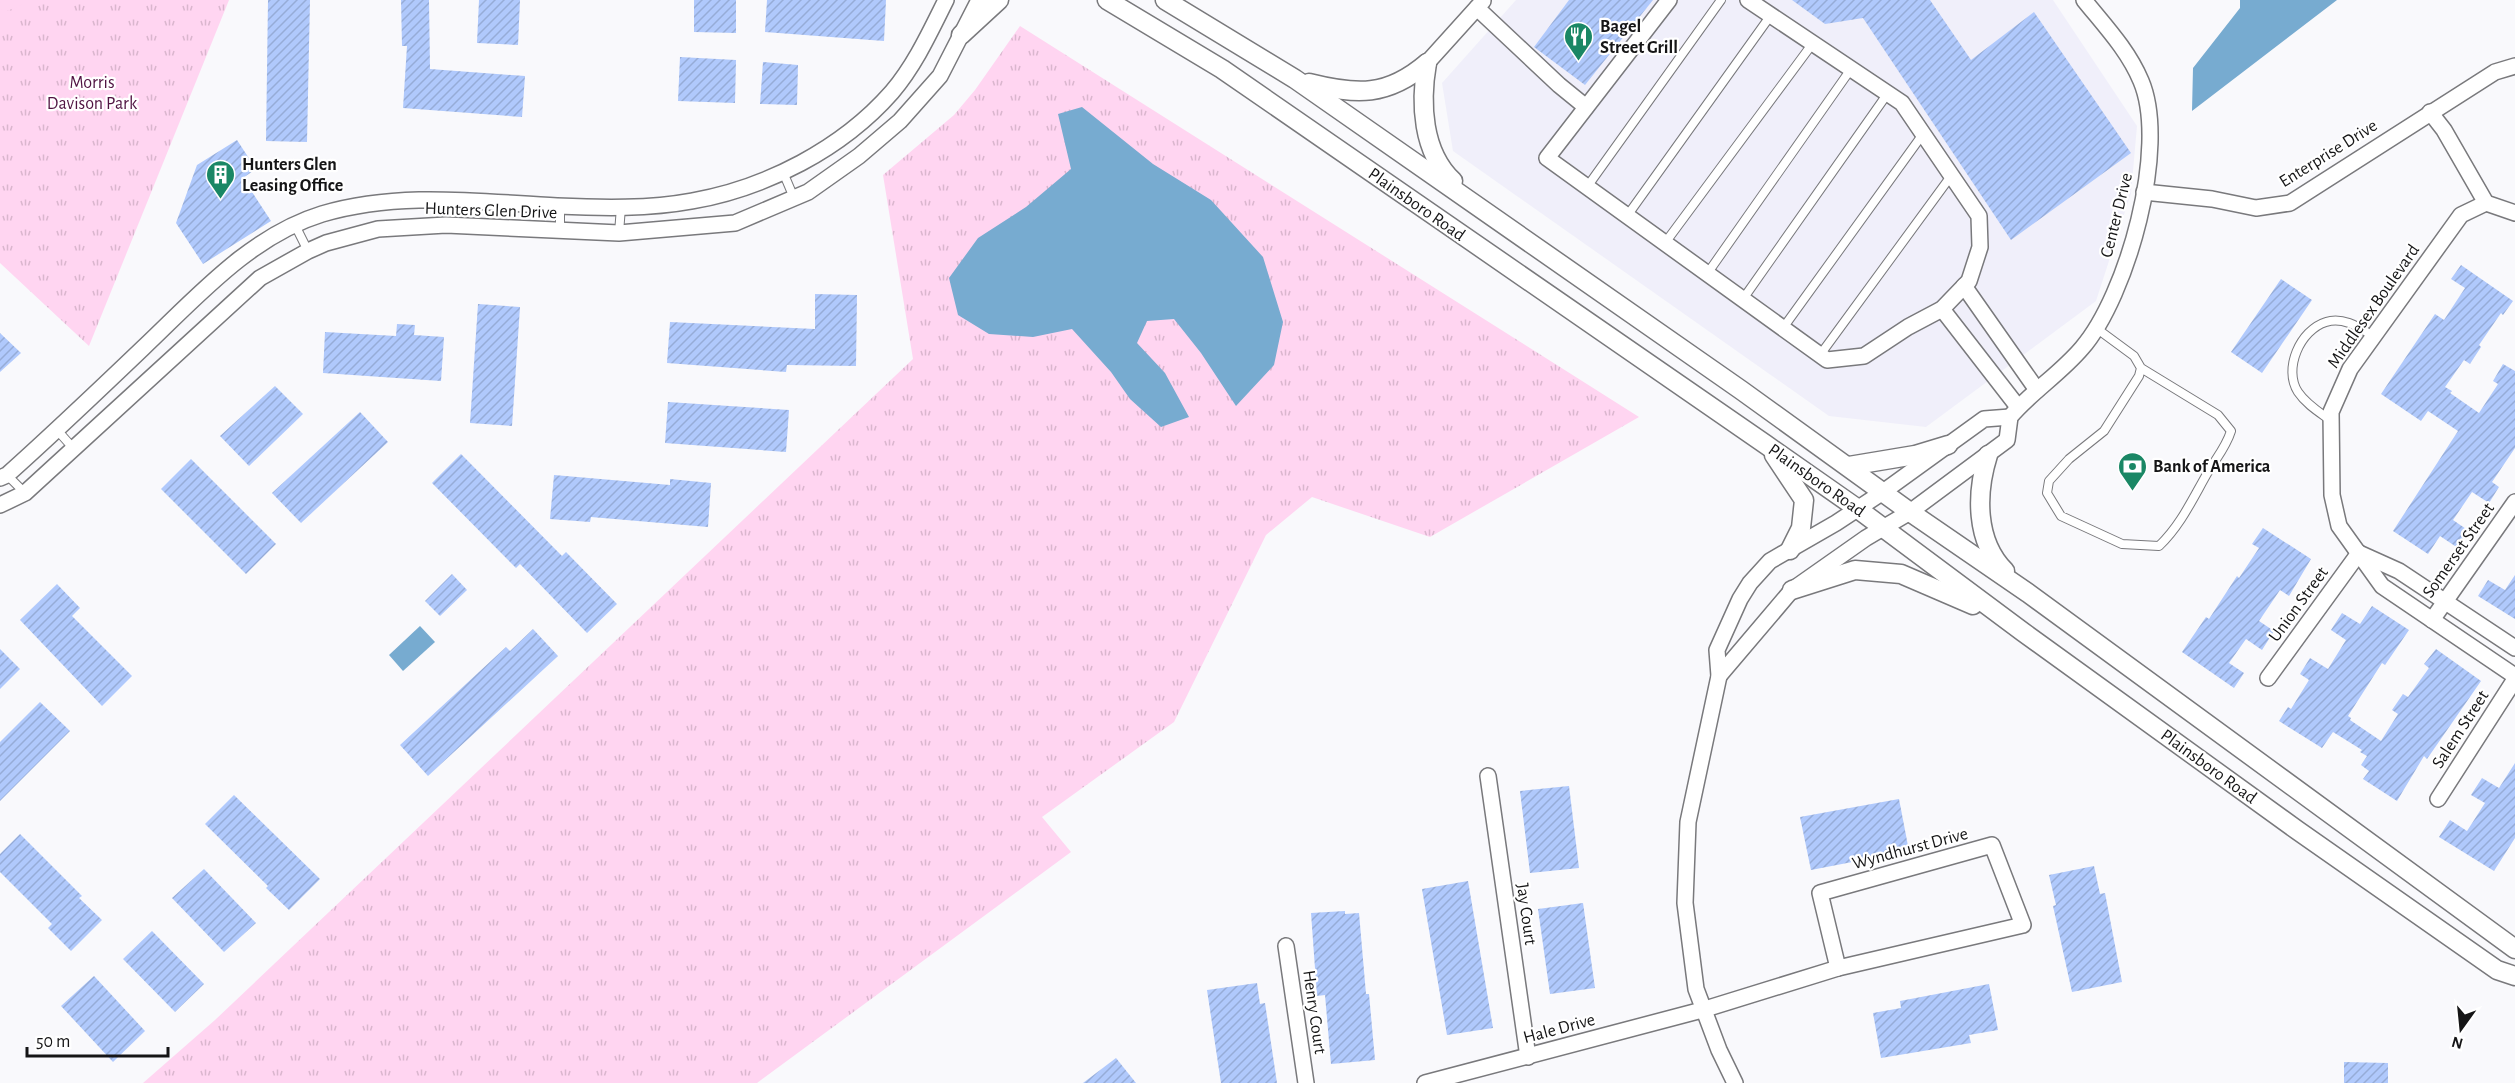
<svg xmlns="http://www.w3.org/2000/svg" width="2515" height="1083" font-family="'Alegreya Sans',sans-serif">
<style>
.built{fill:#f0effa}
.grass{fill:url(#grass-tufts)}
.pitch{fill:#ffd5f1}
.water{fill:#77abd0}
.building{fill:url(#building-hatch)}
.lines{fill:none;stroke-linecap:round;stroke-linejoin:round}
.service-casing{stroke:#79797c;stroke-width:10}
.minor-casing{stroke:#79797c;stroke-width:18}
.tertiary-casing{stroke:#79797c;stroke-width:21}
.service{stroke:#fff;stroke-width:8}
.minor{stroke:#fff;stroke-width:15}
.tertiary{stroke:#fff;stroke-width:18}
.labels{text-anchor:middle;stroke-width:4.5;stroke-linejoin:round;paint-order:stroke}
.poi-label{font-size:18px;font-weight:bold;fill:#151516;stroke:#fff;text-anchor:start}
.park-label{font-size:18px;fill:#501342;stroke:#fff}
.street-label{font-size:18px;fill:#151516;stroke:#fff}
</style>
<defs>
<pattern id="grass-tufts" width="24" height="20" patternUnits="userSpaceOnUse" patternTransform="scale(1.5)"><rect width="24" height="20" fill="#ffd5f1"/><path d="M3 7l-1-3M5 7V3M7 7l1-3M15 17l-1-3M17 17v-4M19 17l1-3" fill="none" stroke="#dab6ce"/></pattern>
<pattern id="building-hatch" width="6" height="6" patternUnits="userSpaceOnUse" patternTransform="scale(1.5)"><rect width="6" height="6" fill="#b0c9fc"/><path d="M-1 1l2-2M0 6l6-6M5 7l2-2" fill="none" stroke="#96acd7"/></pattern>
</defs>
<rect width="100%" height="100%" fill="#f9f9fc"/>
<path class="built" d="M1516,0H2053L2137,126L2131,193L2096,301L1926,427L1829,416L1453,151L1442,83Z"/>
<g class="grass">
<path d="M0,0H229L89,346L0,263Z"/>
<path d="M1020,26L1639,417L1430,537L1312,497L1266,535L1174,722L1042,817L1071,852L757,1083H143L215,1020L913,359L883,175L954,115L975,90Z"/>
</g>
<path class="pitch" d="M0,0H34L2,13Z"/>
<g class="water">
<path d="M2240,0H2337L2192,111L2193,68L2240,8Z"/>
<path d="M1082,107L1153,164L1211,200L1263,257L1283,322L1274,365L1236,406L1201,353L1174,319L1147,321L1137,343L1165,373L1189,417L1161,427L1130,399L1111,372L1072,329L1033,337L989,334L958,315L949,278L978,238L1026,207L1071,169L1058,114Z"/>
<path d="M420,626L435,642L403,671L389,655Z"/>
</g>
<g class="building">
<path d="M268,0H310L307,142L266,141Z"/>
<path d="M401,0H429L430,69L525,76L522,117L403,108L407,46H402Z"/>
<path d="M479,0H520L518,45L477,43Z"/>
<path d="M694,0H736V33L694,32Z"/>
<path d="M767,0H886L884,41L765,32Z"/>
<path d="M1569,0H1653L1585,85L1534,47Z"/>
<path d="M1792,0H1930L1971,60L2034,12L2131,153L2011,240L1863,18L1825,24Z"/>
<path d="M680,57L736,60L735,103L678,101Z"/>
<path d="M763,62L798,65L797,105L760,104Z"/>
<path d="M237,140L256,169L243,178L271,221L203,264L176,223L197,165Z"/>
<path d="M2461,265L2513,301L2503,315L2501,313L2479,345L2481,347L2470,364L2464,360L2445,387L2452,391L2450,393L2479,413L2498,384L2493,381L2503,364L2515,371V448L2492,482L2499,487L2489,503L2472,492L2453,520L2469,531L2458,548L2440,536L2428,554L2393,531L2458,431L2428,411L2421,421L2381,394L2435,314L2444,320L2465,288L2451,279Z"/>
<path d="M2281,279L2312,300L2262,373L2231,352Z"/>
<path d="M815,294L857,295L856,366L787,365L786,372L667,363L670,322L815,329Z"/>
<path d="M478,304L520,307L512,426L470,423Z"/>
<path d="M397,324L415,325L414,335L444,337L441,381L323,373L325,332L396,336Z"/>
<path d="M0,333L21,353L0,372Z"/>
<path d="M275,386L303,414L249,466L220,436Z"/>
<path d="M668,402L789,410L786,452L665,443Z"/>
<path d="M360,412L388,442L301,523L272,493Z"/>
<path d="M461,454L562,556L566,552L617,604L587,633L520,564L516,568L432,483Z"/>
<path d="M191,459L276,544L246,574L161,489Z"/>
<path d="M554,475L670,485V479L711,483L708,527L591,517L590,522L550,519Z"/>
<path d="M2263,528L2311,559L2289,596L2280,590L2259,621L2274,631L2262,650L2246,639L2229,663L2244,673L2234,688L2182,652L2206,617L2209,619L2237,576L2239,578L2259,548L2252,544Z"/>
<path d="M452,574L467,590L440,616L425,601Z"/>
<path d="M2515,575V619L2478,596L2488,580L2505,590Z"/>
<path d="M57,584L80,608L72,616L132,676L102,706L20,620Z"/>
<path d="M2372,606L2409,630L2385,665L2382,663L2348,716L2351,718L2350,720L2381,741L2398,714L2392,710L2403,694L2408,697L2429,668L2424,664L2436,649L2481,681L2427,759L2424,756L2397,801L2363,779L2369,771L2361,765L2367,756L2360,752L2362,750L2333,732L2322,748L2279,721L2288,707L2291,709L2309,680L2300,674L2310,658L2328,669L2346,640L2331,630L2342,613L2360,624Z"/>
<path d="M533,629L558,656L428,776L400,745L506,647L510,651Z"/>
<path d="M0,649L20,669L0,689Z"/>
<path d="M40,702L70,731L0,801V742Z"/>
<path d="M2515,763V838L2494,871L2439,837L2450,820L2467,831L2485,803L2471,795L2482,778L2499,788Z"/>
<path d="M1569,786L1579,868L1530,873L1520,791Z"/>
<path d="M234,795L320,879L289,910L266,888L268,886L205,824Z"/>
<path d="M1899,799L1909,851L1811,870L1800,817Z"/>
<path d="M20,834L82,896L79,898L102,920L71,951L48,928L52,924L0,872V854Z"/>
<path d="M2094,866L2100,894L2105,893L2122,982L2072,992L2053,906L2056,905L2049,875Z"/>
<path d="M204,869L256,923L224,952L172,898Z"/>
<path d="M1468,881L1493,1028L1447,1035L1422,889Z"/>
<path d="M1583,903L1595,988L1550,994L1538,909Z"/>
<path d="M1345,911V914L1359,913L1366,994H1369L1375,1060L1331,1064L1325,995L1317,996L1311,913Z"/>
<path d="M152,931L204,984L175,1012L123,959Z"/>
<path d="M94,976L145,1031L113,1062L61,1006Z"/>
<path d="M1257,983L1260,1004L1265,1003L1277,1083H1221L1207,990Z"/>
<path d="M1989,984L1998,1030L1969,1035L1971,1043L1881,1058L1873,1013L1901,1008L1900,1001Z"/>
<path d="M1116,1058L1136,1083H1083Z"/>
<path d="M2344,1062L2388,1063V1083H2344Z"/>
</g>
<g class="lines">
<defs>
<g id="service">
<path d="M783,172L794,198"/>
<path d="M1587,187L1721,0"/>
<path d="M1627,216L1771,15"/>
<path d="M295,225L308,251"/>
<path d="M560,232V206"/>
<path d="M619,233L621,207"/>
<path d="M1665,243L1813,43"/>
<path d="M1707,274L1851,69"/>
<path d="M1743,299L1888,93"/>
<path d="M1783,328L1923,134"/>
<path d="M2096,328L2134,356L2141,368L2218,415L2231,431C2226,447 2217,457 2208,472C2193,498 2181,525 2159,546L2122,544L2061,516L2047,493L2049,481L2069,459L2104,431L2139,376L2141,368"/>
<path d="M1820,355L1951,176"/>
<path d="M2330,420C2319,412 2306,404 2298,392C2283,369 2300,330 2326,322C2343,316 2360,328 2373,336"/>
<path d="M57,430L74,449"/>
<path d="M7,475L25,493"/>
</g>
<g id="minor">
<path d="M1669,0L1547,158L1827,360L1864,356L1908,327L1942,309L1969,281L1980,247L1979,216L1902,103L1748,0"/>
<path d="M1477,8L1559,85L1586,107"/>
<path d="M1427,63L1483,1"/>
<path d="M2430,112L2444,130L2486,203L2515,213"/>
<path d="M2144,192L2212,199L2256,208L2290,203L2495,72L2515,66"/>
<path d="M2486,203L2461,215L2350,369L2331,412L2332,495L2339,526L2382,586L2515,676"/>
<path d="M1964,286L2037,390"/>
<path d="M1942,309L2018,407"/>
<path d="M0,478L7,475C53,434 98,391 143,348C196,298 250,236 322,214C400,191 478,202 557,206C602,208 649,209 692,201C766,188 842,149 892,92C915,65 930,32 946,0"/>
<path d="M0,505L25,493L260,278L308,251L326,243L378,229L446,225L619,233L735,223L808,192L859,156L900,121L940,76L979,0"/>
<path d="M2359,553L2399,571L2515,648"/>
<path d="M2432,620L2515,502"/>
<path d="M1719,676L1792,590L1866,538L1910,512L2007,440L2010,417C2031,392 2060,374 2082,348C2127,296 2169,147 2141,81C2128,50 2105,26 2084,0"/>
<path d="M2268,678L2359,553"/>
<path d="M1488,776L1528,1057"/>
<path d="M2438,799L2515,679"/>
<path d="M1992,845L2023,925L1838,968L1820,893Z"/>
<path d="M1286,946L1306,1083"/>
<path d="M1425,1083L1702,1010L1838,968"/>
<path d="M1735,1083L1719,1050L1696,989L1685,903L1688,822L1719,676L1717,650L1740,599L1750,583L1770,561L1836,523L1883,492L1984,419L2010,417"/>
</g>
<g id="tertiary">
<path d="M1107,0L1222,69L1765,444L1858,509L2023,632L2297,830L2497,970L2515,976"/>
<path d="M1165,0L1295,79L1741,390L1910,512L2028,593L2515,949"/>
<path d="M961,35L999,0"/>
<path d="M1427,63C1420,103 1422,152 1453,181"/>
<path d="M1309,83C1357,95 1387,97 1427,63"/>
<path d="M1774,455L1804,500L1801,528L1790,550"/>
<path d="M1988,455C1976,493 1975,541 2005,571"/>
<path d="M1849,466L1915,455L1948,445"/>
<path d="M1792,590L1855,570L1901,574L1973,605"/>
</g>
</defs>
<use href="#service" class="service-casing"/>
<use href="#minor" class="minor-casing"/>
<use href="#tertiary" class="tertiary-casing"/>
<use href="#service" class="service"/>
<use href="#minor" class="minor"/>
<use href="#tertiary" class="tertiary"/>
</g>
<defs>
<symbol id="restaurant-pin" viewBox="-11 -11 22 30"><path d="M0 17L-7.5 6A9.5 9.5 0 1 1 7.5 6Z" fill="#1a8765" stroke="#fff"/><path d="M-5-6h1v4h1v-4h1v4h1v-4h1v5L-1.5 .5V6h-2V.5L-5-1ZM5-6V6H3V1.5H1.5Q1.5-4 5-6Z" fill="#fff"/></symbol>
<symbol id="building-pin" viewBox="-11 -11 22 30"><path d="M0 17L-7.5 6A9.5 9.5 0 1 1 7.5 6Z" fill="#1a8765" stroke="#fff"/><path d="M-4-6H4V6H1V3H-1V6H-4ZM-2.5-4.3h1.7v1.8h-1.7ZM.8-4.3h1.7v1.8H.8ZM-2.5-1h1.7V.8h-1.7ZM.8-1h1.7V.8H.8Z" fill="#fff"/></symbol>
<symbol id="bank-pin" viewBox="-11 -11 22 30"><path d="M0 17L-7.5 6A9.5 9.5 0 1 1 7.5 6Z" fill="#1a8765" stroke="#fff"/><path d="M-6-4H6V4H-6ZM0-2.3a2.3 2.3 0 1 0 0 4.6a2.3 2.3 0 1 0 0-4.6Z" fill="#fff"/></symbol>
</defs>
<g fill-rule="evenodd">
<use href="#restaurant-pin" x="1562" y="20" width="33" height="45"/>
<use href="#building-pin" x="204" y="158" width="33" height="45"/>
<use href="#bank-pin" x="2116" y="450" width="33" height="45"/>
</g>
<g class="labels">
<g class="poi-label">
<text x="1600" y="32">Bagel<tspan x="1600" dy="21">Street Grill</tspan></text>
<text x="242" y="170">Hunters Glen<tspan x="242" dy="21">Leasing Office</tspan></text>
<text x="2153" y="472">Bank of America</text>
</g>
<g class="park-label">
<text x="92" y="88">Morris<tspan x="92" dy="21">Davison Park</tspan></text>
</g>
<g class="street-label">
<text transform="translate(2328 153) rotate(-32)" y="6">Enterprise Drive</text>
<text transform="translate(1417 204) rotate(35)" y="6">Plainsboro Road</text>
<text transform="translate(491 210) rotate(2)" y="6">Hunters Glen Drive</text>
<text transform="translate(2116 215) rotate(-76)" y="6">Center Drive</text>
<text transform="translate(2373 306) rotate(-55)" y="6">Middlesex Boulevard</text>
<text transform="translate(1817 480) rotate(35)" y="6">Plainsboro Road</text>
<text transform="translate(2458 550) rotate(-55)" y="6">Somerset Street</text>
<text transform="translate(2298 604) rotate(-54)" y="6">Union Street</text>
<text transform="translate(2460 729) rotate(-57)" y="6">Salem Street</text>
<text transform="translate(2209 766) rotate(36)" y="6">Plainsboro Road</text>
<text transform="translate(1910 848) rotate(-15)" y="6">Wyndhurst Drive</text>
<text transform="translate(1527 914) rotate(82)" y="6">Jay Court</text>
<text transform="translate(1315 1012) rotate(82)" y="6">Henry Court</text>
<text transform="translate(1559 1028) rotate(-15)" y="6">Hale Drive</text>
</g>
</g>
<g transform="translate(2461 1029) rotate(195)" stroke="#ffffff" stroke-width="4.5" paint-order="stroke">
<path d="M0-4.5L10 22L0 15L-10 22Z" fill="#151516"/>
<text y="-9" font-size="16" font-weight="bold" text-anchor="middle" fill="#151516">N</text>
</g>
<path d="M27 1047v9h141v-9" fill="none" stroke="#151516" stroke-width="3"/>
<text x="36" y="1047" font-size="18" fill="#151516" stroke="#ffffff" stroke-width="4.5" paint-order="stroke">50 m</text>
</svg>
